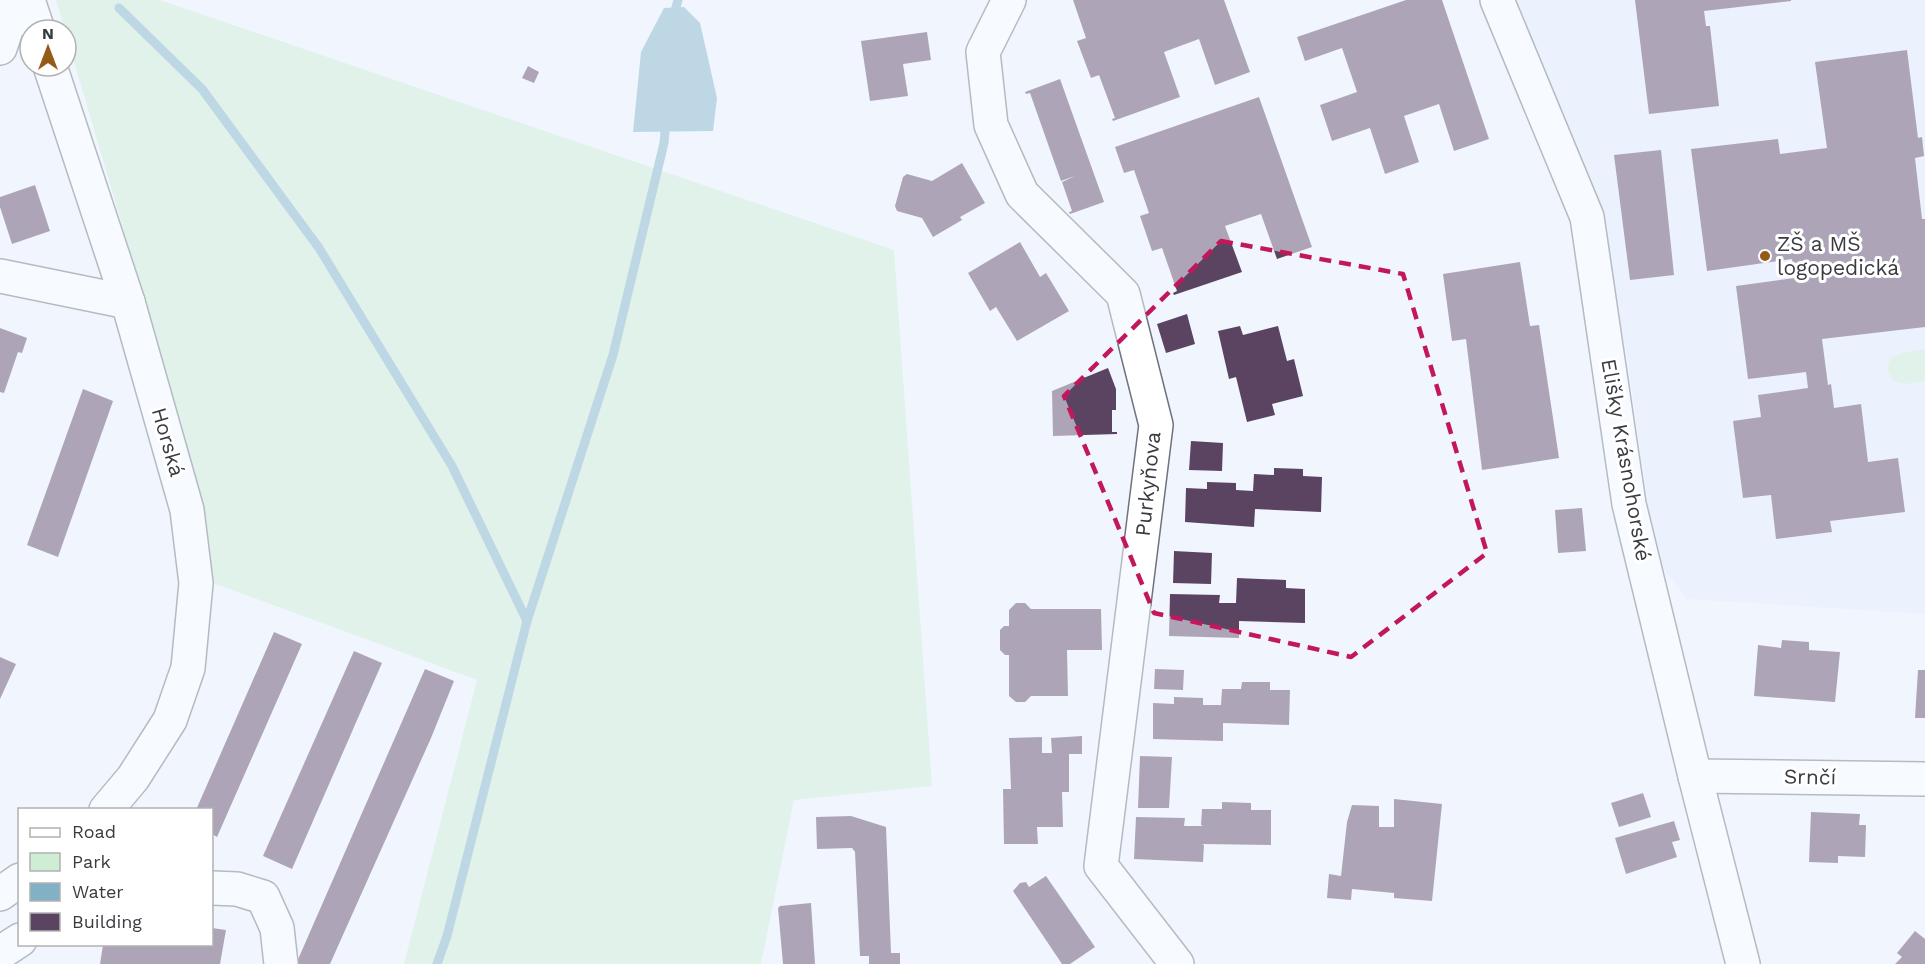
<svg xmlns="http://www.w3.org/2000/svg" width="1925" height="964" font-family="'Work Sans',sans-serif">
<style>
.built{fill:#e4ecfd}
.green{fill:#ceedd4}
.water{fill:#82b1c5}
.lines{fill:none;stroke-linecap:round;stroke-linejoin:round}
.stream{stroke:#82b1c5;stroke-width:9}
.building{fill:#5b4462}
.minor-casing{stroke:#6e737c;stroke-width:36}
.minor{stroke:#fff;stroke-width:33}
.marked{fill:none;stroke:#c2185b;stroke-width:4.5;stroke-dasharray:12 8;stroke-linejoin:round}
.poi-dot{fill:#945a17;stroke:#fff;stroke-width:2}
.labels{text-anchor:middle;stroke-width:6;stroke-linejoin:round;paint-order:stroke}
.poi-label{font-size:21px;fill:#393b40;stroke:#fff;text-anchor:start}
.street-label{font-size:21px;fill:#393b40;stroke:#fff}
</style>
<rect width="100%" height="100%" fill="#f1f5fe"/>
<path class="built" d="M1515,0H1925V614L1687,599L1656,560L1626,349L1585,163Z"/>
<g class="green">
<path d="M56,0H160L894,250L932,786L794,800L761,964H404L477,680L213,583L170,388Z"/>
<path d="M1925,349V381L1905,384L1893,381L1887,370L1890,358L1901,353Z"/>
</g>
<path class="water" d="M684,7L700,23L717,98L713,131L633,132L641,52L664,8Z"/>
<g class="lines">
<g class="stream">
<path d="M119,8L202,89L319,248L452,466L527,621"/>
<path d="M673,18L678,0"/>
<path d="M437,964L447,936L527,621L613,355L664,143L666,121"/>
</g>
</g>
<g class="building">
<path d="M1073,0H1224L1250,72L1215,85L1199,39L1164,52L1180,97L1113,121L1112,119L1115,118L1099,75L1091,78L1077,41L1086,38Z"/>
<path d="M1406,0H1442L1489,139L1454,151L1439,104L1404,116L1419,162L1385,174L1370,128L1332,141L1320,105L1357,92L1342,48L1305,61L1297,37Z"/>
<path d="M1635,0H1791V1L1704,11L1706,26H1710L1719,106L1649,114Z"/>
<path d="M927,32L931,60L903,64L908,96L870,101L861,41Z"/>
<path d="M1907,50L1918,138L1922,137L1924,156L1915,158L1922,219H1925V327L1822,339L1828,385L1831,384L1834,408L1861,404L1868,462L1898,458L1905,512L1830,521L1832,532L1776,539L1771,495L1743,498L1733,421L1761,417L1758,395L1808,388L1806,372L1748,379L1736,286L1794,278L1792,259L1707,271L1691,149L1778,139L1780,154L1827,148L1815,62Z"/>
<path d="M528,66L539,72L534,83L522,78Z"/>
<path d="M1060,79L1104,202L1070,214L1069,212L1072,211L1062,182L1075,176L1061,181L1030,93L1026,94L1025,92Z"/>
<path d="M1259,97L1312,247L1277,259L1261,214L1225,226L1242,272L1174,295L1173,293L1177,291L1162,248L1152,251L1140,216L1149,213L1134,170L1124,173L1115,147Z"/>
<path d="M1661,150L1674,275L1630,280L1614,155Z"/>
<path d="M962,163L985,203L960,217L962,220L933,237L922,218L897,211L895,206L903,177L907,174L932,181Z"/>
<path d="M35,185L50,231L12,244L0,207V197Z"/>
<path d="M1020,242L1040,277L1046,273L1069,311L1017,341L996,307L990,311L968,273Z"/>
<path d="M1520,262L1530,326L1539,325L1559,458L1482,470L1466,339L1452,341L1443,274Z"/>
<path d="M1187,314L1195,344L1166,353L1157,324Z"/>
<path d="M1240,326L1243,335L1278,326L1287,361L1294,359L1303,396L1272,404L1275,415L1247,422L1236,377L1229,379L1218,331Z"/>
<path d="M0,328L27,338L22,353L18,352L4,393L0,392Z"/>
<path d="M1108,368L1116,389V410H1112V432H1117V434L1053,436L1052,391Z"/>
<path d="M83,389L113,401L58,557L27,545Z"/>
<path d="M1191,441L1223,443L1222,471L1189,470Z"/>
<path d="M1274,468L1303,469V476L1322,477L1321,512L1255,509L1254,527L1185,522L1186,488L1207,489V482L1236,483V490L1253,491L1254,474L1274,475Z"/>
<path d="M1582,508L1586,551L1558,553L1555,510Z"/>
<path d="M1174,551L1212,553L1211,584L1173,583Z"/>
<path d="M1237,578L1286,580V588L1305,589V623L1239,621V638L1169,636L1170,594L1220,595L1219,603H1236Z"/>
<path d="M1016,603H1025L1031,609H1101L1102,650H1067L1068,696H1031L1025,702H1016L1009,696V655H1005L1000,650V630L1004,626H1009V610Z"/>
<path d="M274,632L302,644L217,837L212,834V810H196Z"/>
<path d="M1782,640L1809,642V650L1840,652L1835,702L1754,696L1758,645L1781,648Z"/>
<path d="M354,651L382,663L292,869L263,856Z"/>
<path d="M0,657L16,664L0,699Z"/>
<path d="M425,669L454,681L431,738L330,964H296Z"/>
<path d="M1155,669L1184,670L1183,690L1154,689Z"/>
<path d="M1918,670H1925V718H1915Z"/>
<path d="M1242,682H1270V690H1290L1289,725L1223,723V741L1153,739V703L1174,704V697L1203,698V705H1221L1222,689H1241Z"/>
<path d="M1082,736V754H1069V792H1062L1063,827H1037L1038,844H1004L1003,789H1011L1009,738L1042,737V753H1052L1051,738Z"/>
<path d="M1140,756L1172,757L1169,808H1138Z"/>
<path d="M1643,793L1651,817L1619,827L1611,803Z"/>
<path d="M1394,799L1442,804L1432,901L1394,898V893L1352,889L1351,900L1327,898L1329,874L1341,876L1347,822L1352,805L1379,806V827H1394Z"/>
<path d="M1222,802L1251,803V810H1271V845L1202,844L1204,845L1203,862L1134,859L1136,817L1185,818L1184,826H1203L1201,825L1202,809H1222Z"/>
<path d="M1811,812L1860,814L1859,825H1866L1865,857L1838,856V863L1809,862Z"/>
<path d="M851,816L886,827L891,953H900V964H869V956H860L855,852L852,848L817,849L816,817Z"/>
<path d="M1674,821L1680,840L1672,842L1677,857L1626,874L1615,838Z"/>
<path d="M1046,876L1095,947L1070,964H1062L1013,891L1020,883L1026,882L1029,887Z"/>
<path d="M811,903L815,964H783L778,908L780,906Z"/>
<path d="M212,928L226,930L220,964H100L103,945H212Z"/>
<path d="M1915,931L1925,939V964H1895L1902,957L1897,953Z"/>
</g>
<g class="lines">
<defs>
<g id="minor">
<path d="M28,0L38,30"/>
<path d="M1009,0L983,52L991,125L1022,194L1123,294L1156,425L1101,866L1177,964"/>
<path d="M1497,0L1587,217L1629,504L1695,776L1743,964"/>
<path d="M0,48L16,0"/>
<path d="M50,66L128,302L187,510L196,583L188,668L170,720L133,778L106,810"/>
<path d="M0,276L128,302"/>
<path d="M1695,776L1925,779"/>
<path d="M212,888L237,889L263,897L277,928L281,964"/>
<path d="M0,894L20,880"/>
<path d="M0,953L20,940"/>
</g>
</defs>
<use href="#minor" class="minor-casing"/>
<use href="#minor" class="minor"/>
</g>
<path d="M0 0H1925V964H0ZM1221,241L1403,274L1487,553L1351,657L1154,613L1064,396Z" fill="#f1f5fe" fill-opacity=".55" fill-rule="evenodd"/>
<path class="marked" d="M1221,241L1403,274L1487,553L1351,657L1154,613L1064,396Z"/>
<circle class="poi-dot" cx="1765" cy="256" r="6"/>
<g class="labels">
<g class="poi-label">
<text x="1777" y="251">ZŠ a MŠ<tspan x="1777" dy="24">logopedická</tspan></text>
</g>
<g class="street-label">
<text transform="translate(168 442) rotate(74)" y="7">Horská</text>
<text transform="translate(1626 460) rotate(80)" y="7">Elišky Krásnohorské</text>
<text transform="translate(1148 484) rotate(-84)" y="7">Purkyňova</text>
<text transform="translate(1810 777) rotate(1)" y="7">Srnčí</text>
</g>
</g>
<rect x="18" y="808" width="195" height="138" fill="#ffffff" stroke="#b0b1b3" stroke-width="1.5"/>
<rect x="30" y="828" width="30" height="9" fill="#ffffff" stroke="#b0b1b3" stroke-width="1.5"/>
<text x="72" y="838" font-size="18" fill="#393b40">Road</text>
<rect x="30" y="853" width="30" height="18" fill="#ceedd4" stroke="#b0b1b3" stroke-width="1.5"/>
<text x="72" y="868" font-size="18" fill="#393b40">Park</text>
<rect x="30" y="883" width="30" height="18" fill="#82b1c5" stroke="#b0b1b3" stroke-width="1.5"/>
<text x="72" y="898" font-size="18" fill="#393b40">Water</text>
<rect x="30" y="913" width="30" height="18" fill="#5b4462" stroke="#b0b1b3" stroke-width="1.5"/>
<text x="72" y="928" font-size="18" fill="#393b40">Building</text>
<g transform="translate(48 48)"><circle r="28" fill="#ffffff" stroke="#b0b1b3" stroke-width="1.5"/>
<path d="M0-4.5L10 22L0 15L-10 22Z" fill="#945a17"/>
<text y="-9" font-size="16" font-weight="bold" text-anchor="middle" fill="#393b40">N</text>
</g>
</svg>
